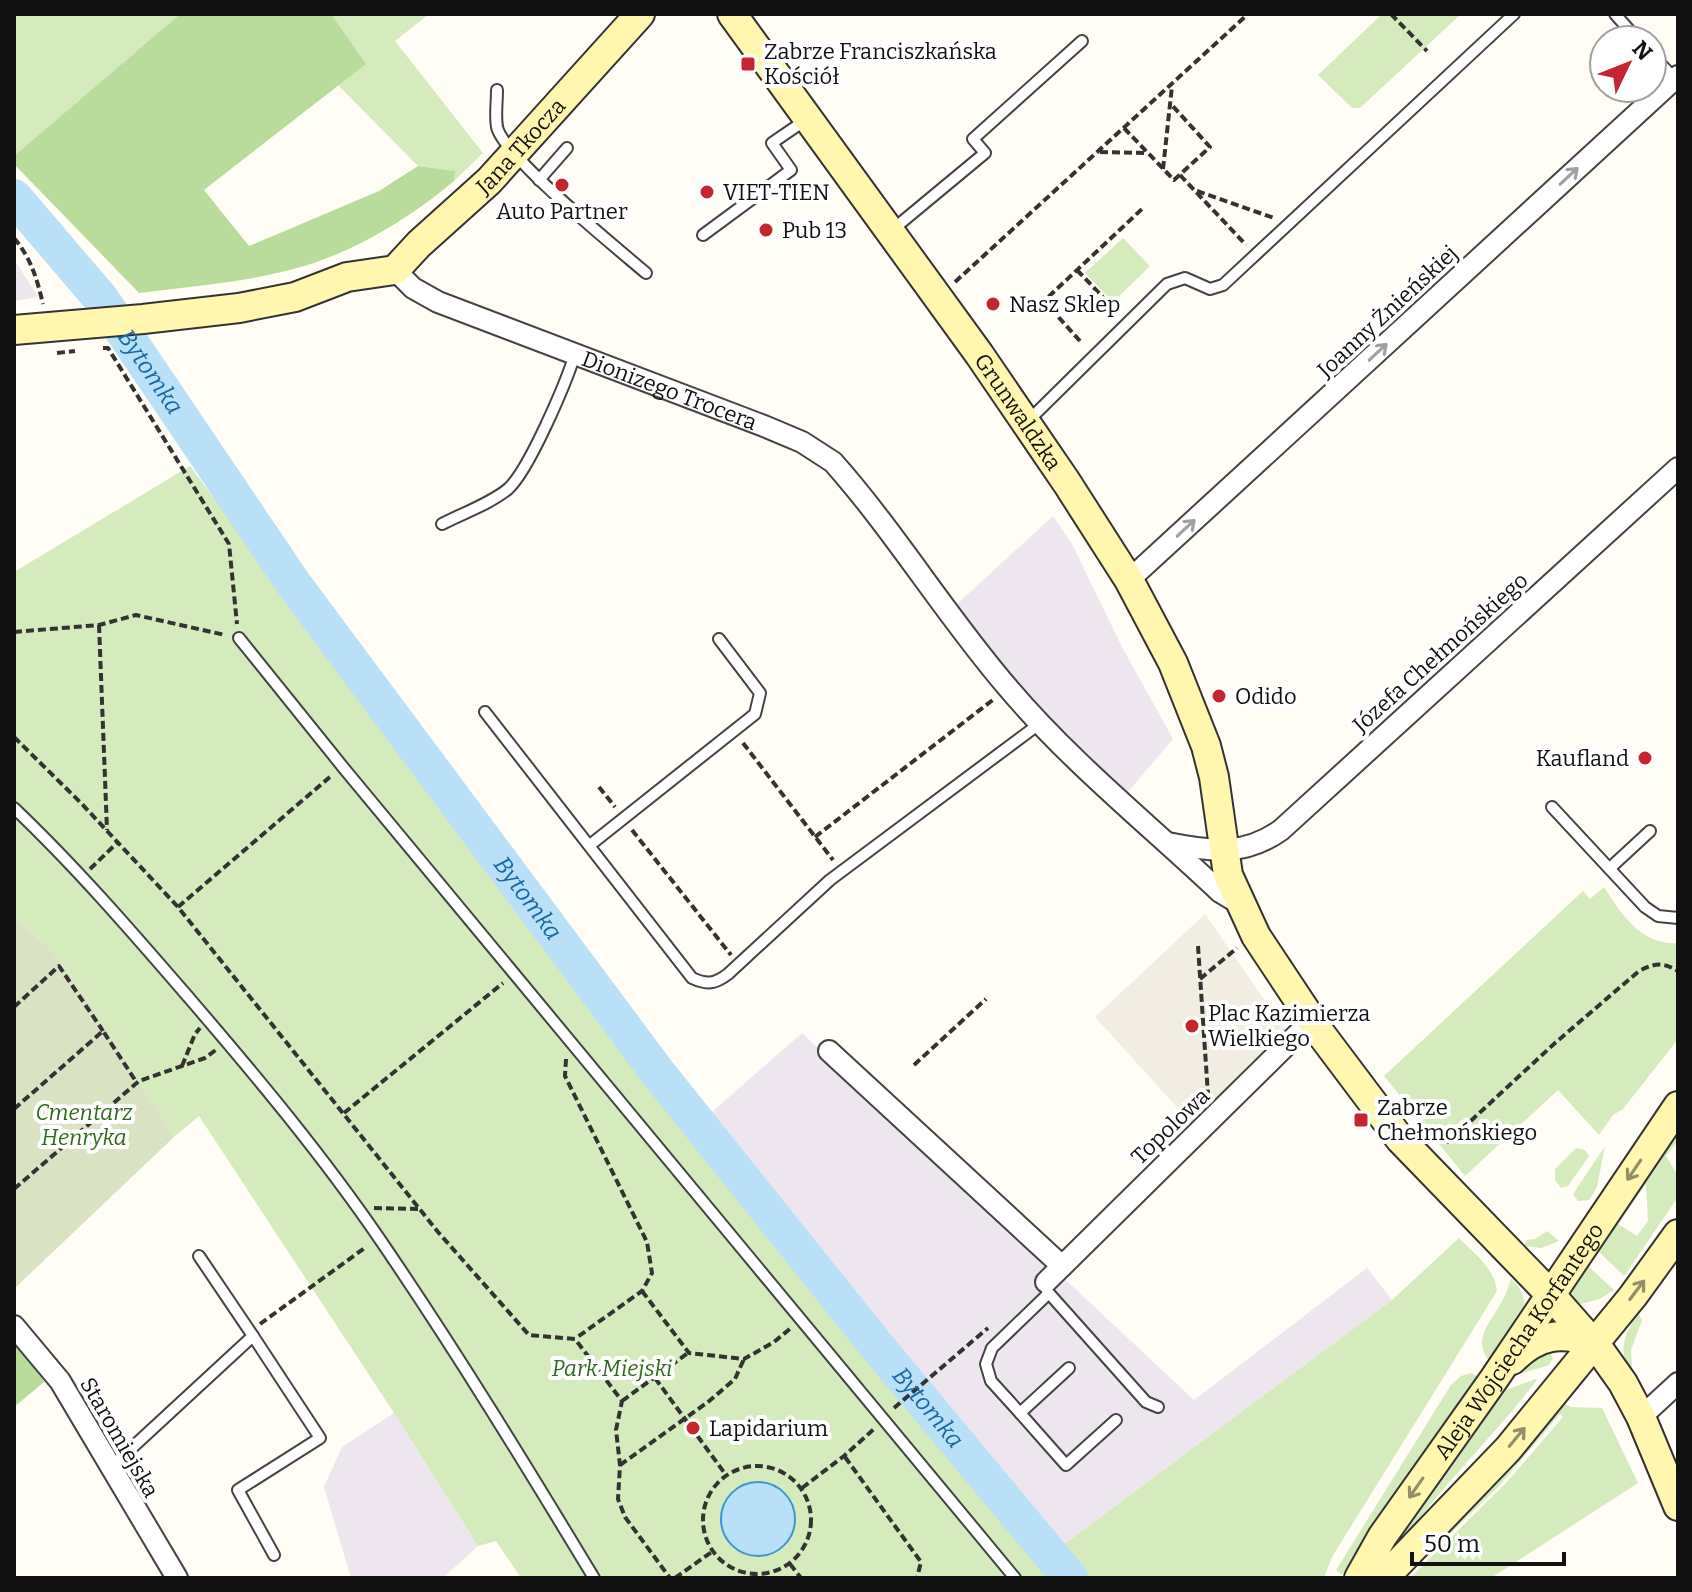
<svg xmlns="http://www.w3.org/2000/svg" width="1692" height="1592" font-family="Bitter,serif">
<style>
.industrial{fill:#eee6ef}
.green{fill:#d5ebbd;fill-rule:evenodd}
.forest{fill:#b9dc9c}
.cemetery{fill:#d9e3c4}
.plaza{fill:#f1ede2}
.water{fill:#b9e0f7;stroke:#3f96cf;stroke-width:2}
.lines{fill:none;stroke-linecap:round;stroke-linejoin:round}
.river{stroke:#b9e0f7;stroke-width:36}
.lane-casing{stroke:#444;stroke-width:14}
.street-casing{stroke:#444;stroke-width:24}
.secondary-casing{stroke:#333;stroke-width:32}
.path{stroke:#333;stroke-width:4;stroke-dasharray:8 4;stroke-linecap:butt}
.lane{stroke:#fff;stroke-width:10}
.street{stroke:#fff;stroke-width:20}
.secondary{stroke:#fff6b0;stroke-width:28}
.oneway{stroke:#a0a0a0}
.oneway2{stroke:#948f68}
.poi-dot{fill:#c4262e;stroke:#fff;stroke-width:3}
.labels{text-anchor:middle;stroke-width:8;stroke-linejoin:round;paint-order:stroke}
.poi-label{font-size:22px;fill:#111;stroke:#fff;text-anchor:start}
.street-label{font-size:22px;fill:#111;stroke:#fff}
.park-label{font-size:22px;font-style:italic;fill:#2f6b1f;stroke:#fff}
.water-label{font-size:24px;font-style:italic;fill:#1768a6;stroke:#fff}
</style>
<rect width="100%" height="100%" fill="#fffdf5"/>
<g class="industrial">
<path d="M14,259L38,297L14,301Z"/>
<path d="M1053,516L1072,544L1122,647L1173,739L1126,794L1079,751L1031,700L957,604Z"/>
<path d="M802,1033L1194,1400L1367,1268L1392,1300L1059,1548L705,1118Z"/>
<path d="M394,1413L478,1546L443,1578H351L324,1487L342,1447Z"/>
</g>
<g class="green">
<path d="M14,14H180L14,156Z"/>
<path d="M331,14H429L395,41L483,153L454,181V171L418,166L338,85L365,64Z"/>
<path d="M1382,14H1461L1360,108H1352L1318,75Z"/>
<path d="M1123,238L1150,266L1113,302L1085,273Z"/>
<path d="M190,466L683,1125L1052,1578H521L496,1541L478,1546L394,1413L199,1116L174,1137L84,994L51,950L14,916V572Z"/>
<path d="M1604,887C1621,914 1642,946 1678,943V1039L1623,1109L1613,1115L1599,1135L1558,1090L1465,1176L1384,1076L1583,891L1590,899Z"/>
<path d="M1678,1133V1141L1666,1156L1678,1176V1197L1624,1276L1596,1249ZM1646,1184L1648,1221L1637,1236L1618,1224Z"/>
<path d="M1605,1146L1597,1187L1589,1200L1578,1201L1573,1194Z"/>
<path d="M1576,1148L1585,1150L1589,1156L1568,1186L1561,1188L1555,1180V1169Z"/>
<path d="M1547,1231L1559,1241L1541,1248L1525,1246L1526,1240L1535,1239Z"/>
<path d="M1459,1238C1474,1253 1495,1269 1497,1291L1332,1557L1324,1578H1084L1059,1548L1392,1300Z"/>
<path d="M1586,1264L1614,1290L1600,1299L1581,1304L1572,1299L1570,1291Z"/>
<path d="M1511,1279C1523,1290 1527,1300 1522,1316L1490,1361C1471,1341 1490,1323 1501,1303C1506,1295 1508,1287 1511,1279Z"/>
<path d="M1638,1313L1642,1320L1631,1350L1632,1366L1628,1369C1618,1347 1626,1332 1638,1313Z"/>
<path d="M1551,1354L1553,1358L1549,1365L1513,1376L1516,1366L1533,1356Z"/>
<path d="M1471,1373L1479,1377L1342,1575L1336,1570L1451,1385L1461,1376Z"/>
<path d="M1535,1379L1537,1380C1493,1438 1439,1487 1398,1548L1391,1544L1501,1392Z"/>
<path d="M1565,1404L1571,1407L1602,1408L1638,1483L1491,1578H1410L1507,1482L1563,1417L1560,1414L1500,1485L1405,1578H1399L1556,1410L1558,1412Z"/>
</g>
<g class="forest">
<path d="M180,14H331L366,64L204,190L249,246L379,191L418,166L455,171L454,181C411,217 358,250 304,266C251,282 194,286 139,293L14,164V156Z"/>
<path d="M14,1345L26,1354L44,1382L14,1407Z"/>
</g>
<path class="cemetery" d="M14,916L51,950L84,994L174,1137L14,1289Z"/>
<path class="plaza" d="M1205,914L1290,1037L1195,1127L1095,1017Z"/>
<circle class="water" cx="758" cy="1519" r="37"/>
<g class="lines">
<path class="river" id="s1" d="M14,197L102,300L293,583L658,1073L876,1345L1070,1578"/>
<defs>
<g id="lane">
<path d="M1615,14L1638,40"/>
<path d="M1652,55L1675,79"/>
<path d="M497,90C497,102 495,116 497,127C503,156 618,249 646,273"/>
<path d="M539,180L567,148"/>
<path d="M891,231L985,153L973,139L1082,41"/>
<path d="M703,235L791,170L772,143L807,119"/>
<path d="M1027,422L1167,284L1185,278L1210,289L1223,285L1514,14"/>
<path d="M442,524C463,513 490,504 508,489C529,470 566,383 575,354"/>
<path d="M239,638L342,766L1015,1578"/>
<path d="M485,712L692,978C707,985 715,984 728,974L830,880L1039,724"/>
<path d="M1552,807L1645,907L1658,916L1678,918"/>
<path d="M14,808C77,868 133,933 190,999C257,1077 323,1156 381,1241C456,1351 525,1464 594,1578"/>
<path d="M590,845L755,714L760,693L719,639"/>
<path d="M1610,868L1650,831"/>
<path d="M1047,1291L1146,1402L1158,1407"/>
<path d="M1048,1294L992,1348L986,1364L991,1381L1020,1413L1069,1368"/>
<path d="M253,1336L320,1438L238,1490L274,1555"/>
<path d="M1020,1413L1066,1465L1116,1420"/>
<path d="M110,1468L253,1336L199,1256"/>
</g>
<g id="street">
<path id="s2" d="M395,270L413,288L438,302L764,426L802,442L833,462C896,533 946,616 1009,689C1072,763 1149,825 1220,892L1240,904"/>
<path d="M1129,580L1678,76"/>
<path d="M1167,843C1211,851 1243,857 1281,830L1678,468"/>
<path d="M829,1051L1062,1266"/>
<path d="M1046,1282L1312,1020"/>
<path d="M14,1326L60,1381L177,1578"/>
<path d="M1641,1417L1678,1383"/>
</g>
<g id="secondary">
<path id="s3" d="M732,14L979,354L1067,483L1129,580L1173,663L1206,746L1214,777L1228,875L1256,936L1321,1034L1400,1139L1550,1294L1601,1352L1623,1383L1641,1417L1678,1506"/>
<path id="s4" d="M14,330L143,319L239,308L295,297L347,277L395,270L419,244L489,181L640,14"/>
<path d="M1512,1360C1538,1334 1561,1331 1594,1343"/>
<path id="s5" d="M1359,1578L1382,1537L1494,1379L1678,1106"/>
<path d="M1384,1578L1508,1449L1633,1296L1678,1234"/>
</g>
</defs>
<use href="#lane" class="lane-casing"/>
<use href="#street" class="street-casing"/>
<use href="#secondary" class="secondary-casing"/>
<g class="path">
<path d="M1391,14L1427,51"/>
<path d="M1124,128L1174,180L1210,147L1170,103"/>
<path d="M1100,152L1147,153"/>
<path d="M1163,169L1172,86"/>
<path d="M1180,175L1246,245"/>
<path d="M1197,191L1274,218"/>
<path d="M14,238C31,258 37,279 43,304"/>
<path d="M1077,270L1117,312"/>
<path d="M955,282L1248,14"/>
<path d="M1080,341L1044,301L1142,209"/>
<path d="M103,348H108L229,544L237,624"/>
<path d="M57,353L75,351"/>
<path d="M99,625L107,830"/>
<path d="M14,632L99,625L136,615L225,635"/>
<path d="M14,737L81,803L178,907L438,1232L529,1335L575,1339L622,1401L616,1430L620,1465L618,1499L625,1517L670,1578"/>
<path d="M743,743L833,860"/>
<path d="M599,787L615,807"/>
<path d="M632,830L731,955"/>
<path d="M815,837L994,699"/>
<path d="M90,869L118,842"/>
<path d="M178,907L331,776"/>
<path d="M1198,946L1208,1095"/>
<path d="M1200,979L1237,948"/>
<path d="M14,1007L59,966L103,1031"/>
<path d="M566,1059L565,1076L647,1242L652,1273L642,1291L576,1338"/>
<path d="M914,1065L986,999"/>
<path d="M182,1066L195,1034L200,1028"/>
<path d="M14,1109L103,1031L137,1083"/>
<path d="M344,1113L503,983"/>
<path d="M1428,1133L1435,1127L1448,1142L1555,1043L1639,971C1655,963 1663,962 1678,971"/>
<path d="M14,1189L139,1081L205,1058L217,1049"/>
<path d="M374,1208L420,1209"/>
<path d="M642,1291L689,1353L744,1359L774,1342L791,1328"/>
<path d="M260,1324L366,1247"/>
<path d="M655,1378L726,1475"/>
<path d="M622,1401L688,1353"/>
<path d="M894,1408L988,1328"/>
<path d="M845,1457L921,1562L917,1578"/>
<path d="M620,1465L708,1402L735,1379L744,1359"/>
<circle cx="757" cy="1520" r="54"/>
<path d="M802,1488L844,1456L874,1429"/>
<path d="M790,1564L801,1578"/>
<path d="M675,1578L713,1551"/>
</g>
<use href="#lane" class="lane"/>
<use href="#street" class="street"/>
<use href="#secondary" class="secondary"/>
</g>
<defs><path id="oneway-shaft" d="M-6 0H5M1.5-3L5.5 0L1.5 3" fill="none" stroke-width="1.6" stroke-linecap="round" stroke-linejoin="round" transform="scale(2)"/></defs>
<g class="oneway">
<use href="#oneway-shaft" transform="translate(1569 176) rotate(-43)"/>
<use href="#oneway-shaft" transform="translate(1378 352) rotate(-43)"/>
<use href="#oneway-shaft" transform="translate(1186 528) rotate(-43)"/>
</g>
<g class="oneway2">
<use href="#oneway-shaft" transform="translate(1634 1170) rotate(124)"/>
<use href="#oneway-shaft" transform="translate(1637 1290) rotate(-53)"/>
<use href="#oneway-shaft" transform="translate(1517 1437) rotate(-50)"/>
<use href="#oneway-shaft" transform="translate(1416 1488) rotate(125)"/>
</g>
<g class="poi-dot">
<rect x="740" y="56" width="16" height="16" rx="4"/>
<circle cx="562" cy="185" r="8"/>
<circle cx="707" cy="192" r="8"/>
<circle cx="766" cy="230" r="8"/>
<circle cx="993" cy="304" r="8"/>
<circle cx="1219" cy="696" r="8"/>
<circle cx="1645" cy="758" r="8"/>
<circle cx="1192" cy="1026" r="8"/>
<rect x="1353" y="1112" width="16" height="16" rx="4"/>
<circle cx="693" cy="1428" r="8"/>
</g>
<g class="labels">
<g class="poi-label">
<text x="764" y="59">Zabrze Franciszkańska<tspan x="764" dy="25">Kościół</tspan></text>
<text x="723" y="200">VIET-TIEN</text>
<text x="562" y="219" text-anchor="middle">Auto Partner</text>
<text x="782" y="238">Pub 13</text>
<text x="1009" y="312">Nasz Sklep</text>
<text x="1235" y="704">Odido</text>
<text x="1629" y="766" text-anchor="end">Kaufland</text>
<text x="1208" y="1021">Plac Kazimierza<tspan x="1208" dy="25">Wielkiego</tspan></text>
<text x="1377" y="1115">Zabrze<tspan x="1377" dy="25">Chełmońskiego</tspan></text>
<text x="709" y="1436">Lapidarium</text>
</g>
<g class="street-label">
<text dy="8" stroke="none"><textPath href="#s4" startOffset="564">Jana Tkocza</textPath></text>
<text transform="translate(1387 311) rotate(-43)" y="8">Joanny Żnieńskiej</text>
<text dy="8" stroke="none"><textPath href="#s2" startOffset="302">Dionizego Trocera</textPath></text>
<text dy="8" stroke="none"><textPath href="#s3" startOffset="490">Grunwaldzka</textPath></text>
<text transform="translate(1440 652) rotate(-42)" y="8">Józefa Chełmońskiego</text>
<text transform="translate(1170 1126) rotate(-44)" y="8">Topolowa</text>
<text dy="8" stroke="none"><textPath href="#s5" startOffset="286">Aleja Wojciecha Korfantego</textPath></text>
<text transform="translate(120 1437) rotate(60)" y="8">Staromiejska</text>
</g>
<g class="park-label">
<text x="84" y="1120">Cmentarz<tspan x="84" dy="25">Henryka</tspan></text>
<text x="612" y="1376">Park Miejski</text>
</g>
<g class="water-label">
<text dy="8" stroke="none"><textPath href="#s1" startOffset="222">Bytomka</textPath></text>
<text dy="8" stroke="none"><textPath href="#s1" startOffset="870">Bytomka</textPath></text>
<text dy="8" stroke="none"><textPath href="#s1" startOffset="1518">Bytomka</textPath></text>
</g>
</g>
<rect width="1692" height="1592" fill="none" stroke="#111111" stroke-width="32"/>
<g transform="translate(1628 64) rotate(47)"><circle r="38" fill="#ffffff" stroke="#a0a0a0" stroke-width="2"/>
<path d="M0-6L14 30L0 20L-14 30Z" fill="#c4262e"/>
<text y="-12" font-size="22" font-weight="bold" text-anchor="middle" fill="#111111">N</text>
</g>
<path d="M1412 1552v12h152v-12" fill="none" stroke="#111111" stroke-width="4"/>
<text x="1424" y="1552" font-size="24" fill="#111111" stroke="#ffffff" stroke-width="6" paint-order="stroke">50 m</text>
</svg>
